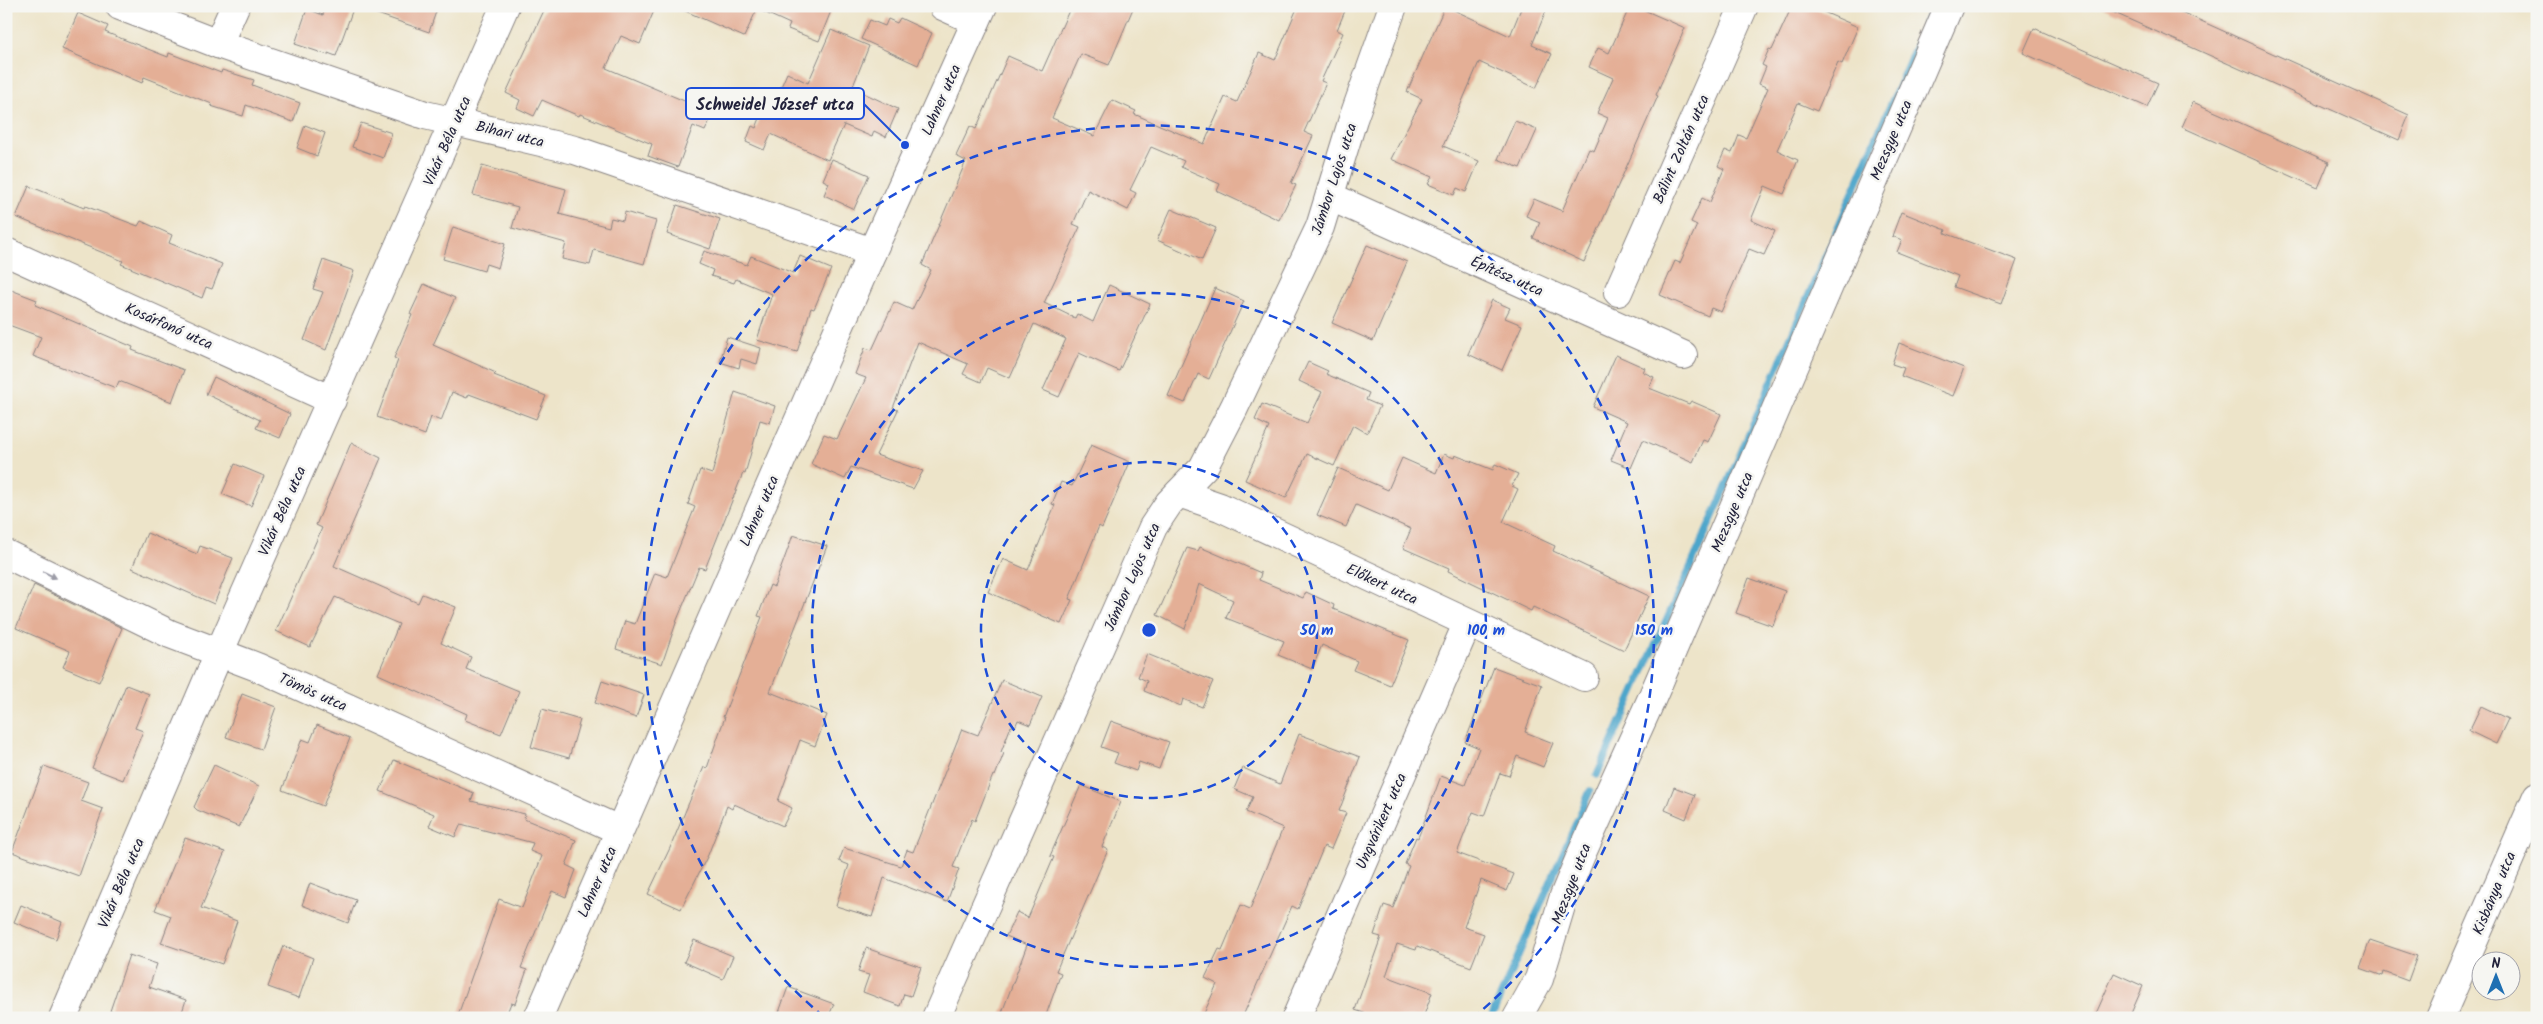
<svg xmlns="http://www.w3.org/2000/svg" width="2543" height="1024" font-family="Kalam,sans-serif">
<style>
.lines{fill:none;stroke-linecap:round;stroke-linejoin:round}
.stream{stroke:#4ea6cb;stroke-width:7}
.building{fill:#e4af96}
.minor-casing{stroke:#888382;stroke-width:30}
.minor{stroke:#fff;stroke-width:28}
.oneway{fill:#9c9ca7}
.ring{fill:none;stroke:#1d4ed8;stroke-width:2.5;stroke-dasharray:9 6}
.labels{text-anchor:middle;stroke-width:5;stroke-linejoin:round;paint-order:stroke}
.street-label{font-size:15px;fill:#22223b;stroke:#f6f6f2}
.centre{fill:#1d4ed8;stroke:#f6f6f2;stroke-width:2.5}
.ring-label{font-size:15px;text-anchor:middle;font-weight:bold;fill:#1d4ed8;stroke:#f6f6f2;stroke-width:5;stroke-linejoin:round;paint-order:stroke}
.leader{fill:none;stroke:#1d4ed8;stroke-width:2}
.callout-dot{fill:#1d4ed8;stroke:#f6f6f2;stroke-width:2}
.callout{fill:#f6f6f2;stroke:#1d4ed8;stroke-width:2}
.callout-label{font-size:16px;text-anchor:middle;font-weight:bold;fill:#22223b}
</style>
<rect width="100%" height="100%" fill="#f6f6f2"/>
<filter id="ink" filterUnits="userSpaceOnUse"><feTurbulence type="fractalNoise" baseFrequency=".02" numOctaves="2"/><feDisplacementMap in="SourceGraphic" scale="10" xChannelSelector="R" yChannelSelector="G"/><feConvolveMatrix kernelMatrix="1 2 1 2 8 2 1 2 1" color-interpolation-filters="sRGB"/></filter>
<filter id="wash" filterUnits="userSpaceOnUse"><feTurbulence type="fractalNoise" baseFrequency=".0096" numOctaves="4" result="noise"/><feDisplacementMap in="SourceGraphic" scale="20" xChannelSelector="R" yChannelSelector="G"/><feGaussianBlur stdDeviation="1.12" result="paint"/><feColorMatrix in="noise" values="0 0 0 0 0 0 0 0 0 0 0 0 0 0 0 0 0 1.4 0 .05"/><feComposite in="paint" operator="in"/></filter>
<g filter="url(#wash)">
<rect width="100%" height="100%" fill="#ede4c9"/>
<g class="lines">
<g class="stream">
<path d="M1597,775L1723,494L1933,6"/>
<path d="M1491,1018L1590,791"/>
</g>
</g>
<g id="blocks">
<g class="building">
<path d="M326,6H354L336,56L328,53V55L295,44L307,9L323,15Z"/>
<path d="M363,6H438L429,32L363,9Z"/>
<path d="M546,6H656L640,44L621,36L606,68L713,113L705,131L693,126L678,167L648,156L652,144L580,114L579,116L542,100L534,116L517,108L520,100L506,93Z"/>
<path d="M674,6H833L819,41L788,29L790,24L757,9L744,37Z"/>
<path d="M1071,6H1134L1109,65L1081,54L1052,118L1094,136L1112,100L1136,111L1134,114L1204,144L1225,97L1237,102L1259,53L1275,60L1298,6H1347L1337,30L1343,33L1321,81L1326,83L1304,132L1313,136L1291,183L1296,185L1279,220L1217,191L1220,184L1181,167L1184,161L1151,147L1130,190L1136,193L1128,210L1088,190L1073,224L1080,227L1044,303L1075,318L1077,314L1093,322L1109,285L1150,304L1119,371L1079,353L1059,397L1043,390L1066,339L1034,324L1010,378L987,368L981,382L963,374L968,364L918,342L893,408L898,410L876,455L923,471L913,489L851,467L845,479L811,464L824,434L837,439L866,378L855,374L865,348L872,350L894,302L912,310L931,270L922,265L966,161L956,156L970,126L976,129L1008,56L1042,71Z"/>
<path d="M1445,6L1510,36L1522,6H1548L1532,45L1552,54L1536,88L1479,62L1443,146L1479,161L1466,192L1457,188L1454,195L1428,184L1432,177L1391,159L1422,99L1407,92Z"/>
<path d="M1630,6H1635L1685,28L1656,95L1658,96L1584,262L1533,238L1540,222L1526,216L1534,199L1562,211L1589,149L1594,151L1608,118L1597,113L1613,78L1589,67L1598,48L1609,53Z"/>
<path d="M1792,6H1810L1858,27L1842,64L1838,62L1817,111L1798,103L1777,150L1798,160L1784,194L1765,186L1751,220L1775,231L1764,255L1749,249L1721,312L1711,308L1708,316L1660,295L1675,261L1680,263L1697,225L1691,222L1702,198L1710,202L1724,169L1718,166L1725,150L1732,153L1739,135L1746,138L1768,88L1759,84L1766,67L1762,65L1769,49L1772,50Z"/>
<path d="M2099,6H2168L2409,115L2399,140Z"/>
<path d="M78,13L108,26L105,32L168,57L169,53L221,73L222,70L254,80L252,85L300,103L293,122L246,105L243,116L211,106L212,104L144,77L142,83L62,49Z"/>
<path d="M900,18L932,33L918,65L861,39L870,20L885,26L888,19L897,23Z"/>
<path d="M2034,28L2158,83L2147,107L2023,53Z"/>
<path d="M831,30L869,46L853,86L858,88L857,90L898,109L886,137L874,131L872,137L844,125L828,160L771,134L764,150L746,142L752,126L756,128L763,111L769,114L787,73L808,83Z"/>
<path d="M2193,102L2329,162L2318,188L2182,127Z"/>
<path d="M1515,121L1537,130L1520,168L1498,159Z"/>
<path d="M361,123L392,133L383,158L352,147Z"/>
<path d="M305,125L325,133L317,156L297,148Z"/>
<path d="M832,159L869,175L854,209L824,195L829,183L823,180Z"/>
<path d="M482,166L566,189L559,214L609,227L611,218L623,221L625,212L656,221L644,264L594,250L590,265L562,259L566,243L512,228L518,207L473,195Z"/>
<path d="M29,186L84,208L85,206L138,226L141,221L172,235L169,243L222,264L212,289L206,287L202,298L121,264L123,261L16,217Z"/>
<path d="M677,205L720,219L710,249L667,234Z"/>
<path d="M1171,209L1216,228L1202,260L1157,240Z"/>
<path d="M1901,212L1946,230L1945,233L2017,260L2001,304L1954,287L1958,276L1897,252L1902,240L1892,236Z"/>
<path d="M453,227L505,244L498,268L486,264L484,271L443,259Z"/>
<path d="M1367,245L1407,262L1373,341L1332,323Z"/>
<path d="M704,251L747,265L751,256L793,273L800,256L831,269L814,309L811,308L797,352L757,340L772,294L736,279L734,283L711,276L713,270L699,264Z"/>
<path d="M323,260L354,271L326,350L304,340L323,292L313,289Z"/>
<path d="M424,284L455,298L433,345L496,373L494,375L546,396L536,419L469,394L467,398L452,392L441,421L431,417L425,435L377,417L398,360L394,358L412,315L410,314Z"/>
<path d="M6,288L37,300L35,305L133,347L132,350L184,370L172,402L119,381L116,388L33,356L41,337L6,324Z"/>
<path d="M1215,288L1244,301L1209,379L1198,374L1185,403L1168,396Z"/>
<path d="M1492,300L1510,308L1505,318L1522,325L1502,370L1468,354Z"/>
<path d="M727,337L761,348L757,364L741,359L739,368L720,362Z"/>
<path d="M1899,343L1964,368L1953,396L1901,376L1904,368L1892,364Z"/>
<path d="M1616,355L1645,368L1643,372L1654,377L1649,388L1689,404L1691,401L1721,414L1708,442L1703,440L1693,462L1643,440L1631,468L1611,460L1627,422L1593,407Z"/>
<path d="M1308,362L1328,371L1326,374L1369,393L1366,400L1380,406L1367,433L1353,425L1334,466L1307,454L1286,498L1245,480L1269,427L1255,420L1262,404L1307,423L1322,392L1299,381Z"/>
<path d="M214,377L290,414L280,438L256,428L260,420L206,394Z"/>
<path d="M735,392L775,406L770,423L760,420L745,474L743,473L705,569L699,567L677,620L662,664L616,649L625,621L635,624L655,573L667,577L695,507L688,504L700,470L712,474Z"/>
<path d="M351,443L381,458L334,566L418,603L422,594L456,607L441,643L471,657L466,669L519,691L501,734L465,720L467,714L378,674L399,624L335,597L310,647L276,631L322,528L316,525Z"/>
<path d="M1091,445L1130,462L1102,528L1099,526L1069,599L1072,600L1061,624L988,592L1003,559L1028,570L1055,505L1052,504L1061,482L1072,486Z"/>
<path d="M1444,454L1454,458L1455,455L1493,470L1495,464L1518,474L1512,486L1518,489L1503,522L1555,546L1553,551L1649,596L1624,650L1533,607L1531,611L1448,571L1449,568L1403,548L1411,529L1356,505L1346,527L1317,515L1338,468L1388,490L1402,458L1436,473Z"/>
<path d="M235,464L264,476L251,506L222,494Z"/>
<path d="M147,533L197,554L200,546L233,558L214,604L132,568Z"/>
<path d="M793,535L827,546L770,692L827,715L815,746L800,740L778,801L792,808L783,826L734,804L732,809L727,806L708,855L681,909L648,894L670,848L704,767L707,768L725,717H723L762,617L758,616L770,585L774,587Z"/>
<path d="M1200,547L1261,573L1259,580L1303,598L1306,592L1334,605L1333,609L1409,640L1390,685L1353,670L1357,661L1322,645L1312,669L1278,655L1284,641L1226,618L1233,600L1199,584L1185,629L1157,615L1187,548L1198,551Z"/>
<path d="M1749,578L1785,591L1773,626L1736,613Z"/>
<path d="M34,585L122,628L99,682L63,667L70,651L16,628Z"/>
<path d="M1147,654L1213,681L1202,707L1183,699L1181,706L1144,691L1147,681L1138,677Z"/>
<path d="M1494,667L1542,685L1525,732L1553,743L1543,767L1517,756L1509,776L1500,773L1484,816L1473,812L1457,853L1514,874L1507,891L1481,880L1464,927L1484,934L1471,967L1417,946L1416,950L1397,944L1386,976L1432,993L1423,1018H1378L1355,1010L1381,937L1374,935L1384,905L1393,908L1409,866L1405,864L1416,837L1418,838L1441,776L1465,785L1479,748L1465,742Z"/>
<path d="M1002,680L1042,697L1030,725L1018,720L1015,727L1011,726L1001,752L1004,753L995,776L993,775L975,821L972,819L953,867L959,869L947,902L884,878L872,917L836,906L849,865L839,861L844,848L901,866L907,850L913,852L962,729L978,735Z"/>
<path d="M602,681L644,695L636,718L595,703Z"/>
<path d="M126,685L149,694L135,728L143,731L123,780L92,768Z"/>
<path d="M242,694L276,707L261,749L226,737Z"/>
<path d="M2481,706L2508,719L2496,744L2469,731Z"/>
<path d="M542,709L580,720L569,758L531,747Z"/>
<path d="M1111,721L1169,742L1159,769L1139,762L1136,771L1114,763L1118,753L1101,747Z"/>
<path d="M317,725L350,738L323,806L282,790L302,739L310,742Z"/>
<path d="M1299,734L1360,757L1339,811L1346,813L1331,849L1324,846L1298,909L1292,906L1242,1018H1202L1217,984L1205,978L1219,949L1222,950L1241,905L1250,909L1283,828L1246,812L1253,797L1234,789L1243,768L1280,784Z"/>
<path d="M394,760L474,793L471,801L525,814L524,819L576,840L566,865L576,870L566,897L552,891L521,968L527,970L515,1004L511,1003L505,1018H457L499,899L522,908L542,856L530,851L533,843L461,824L455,837L429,826L434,814L380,791Z"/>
<path d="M214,765L259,786L239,827L197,810L194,807Z"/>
<path d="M44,766L88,782L81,801L103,809L79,876L12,852Z"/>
<path d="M1081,785L1121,802L1102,847L1108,850L1056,971L1061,973L1045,1018H1000L1027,945L1006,936L1017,912L1028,918L1054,857L1050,856Z"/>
<path d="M1674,787L1695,795L1686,819L1665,810Z"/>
<path d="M185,838L225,852L201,908L237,921L222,964L161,943L171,916L155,910Z"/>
<path d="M310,883L356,900L348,923L302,905Z"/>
<path d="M21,905L62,922L56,939L14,922Z"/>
<path d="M694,940L733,956L723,979L684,962Z"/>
<path d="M2370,940L2417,956L2408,981L2384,972L2383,976L2360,968Z"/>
<path d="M283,946L313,958L299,998L268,987Z"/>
<path d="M866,948L921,967L911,996L904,994L900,1006L863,992L869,975L858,972Z"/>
<path d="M129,955L157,964L149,987L186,1000L180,1018H130L110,1011Z"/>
<path d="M2114,973L2143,986L2129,1018H2094Z"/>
<path d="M788,987L834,1004L828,1018H777Z"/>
</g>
</g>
</g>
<g filter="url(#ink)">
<use href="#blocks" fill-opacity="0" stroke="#888382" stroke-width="1"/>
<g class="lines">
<defs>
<g id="minor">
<path d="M120,6L218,44L425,115L575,150L872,252"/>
<path d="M943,6L976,21"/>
<path d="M218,44L235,6"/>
<path d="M1331,197L1683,355"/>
<path d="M6,252L332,400"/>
<path d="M1618,292L1744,6"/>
<path d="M1179,493L1220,507L1584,677"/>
<path d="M6,554L170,634L257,667L619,830"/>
<path d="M63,1018L219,653L505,6"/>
<path d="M538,1018L872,252L983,6"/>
<path d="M936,1018L1153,527L1169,503L1203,468L1234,408L1320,227L1353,119L1393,6"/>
<path d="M1296,1018L1467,624"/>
<path d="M1517,1018L1539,979L1564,896L1581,855L1652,698L1949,6"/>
<path d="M2440,1018L2537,796"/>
</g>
</defs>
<use href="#minor" class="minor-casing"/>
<use href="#minor" class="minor"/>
</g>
<defs><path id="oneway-solid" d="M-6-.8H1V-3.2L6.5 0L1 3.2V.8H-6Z" transform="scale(1.25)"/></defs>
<use class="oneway" href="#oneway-solid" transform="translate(50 575) rotate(26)"/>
</g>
<g class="ring">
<circle cx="1149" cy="630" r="168"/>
<circle cx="1149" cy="630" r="337"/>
<path d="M824 1017A505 505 0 1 1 1474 1017"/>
</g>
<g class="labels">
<g class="street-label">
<text transform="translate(941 100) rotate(-66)" y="5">Lahner utca</text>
<text transform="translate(510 134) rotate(14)" y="5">Bihari utca</text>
<text transform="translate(1891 140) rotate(-67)" y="5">Mezsgye utca</text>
<text transform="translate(447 141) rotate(-66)" y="5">Vikár Béla utca</text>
<text transform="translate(1681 149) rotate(-66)" y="5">Bálint Zoltán utca</text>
<text transform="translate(1334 179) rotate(-72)" y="5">Jámbor Lajos utca</text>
<text transform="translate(1507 276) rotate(24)" y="5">Építész utca</text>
<text transform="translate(169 326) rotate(24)" y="5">Kosárfonó utca</text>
<text transform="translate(282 511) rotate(-66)" y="5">Vikár Béla utca</text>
<text transform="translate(759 511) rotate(-66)" y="5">Lahner utca</text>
<text transform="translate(1732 512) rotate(-67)" y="5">Mezsgye utca</text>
<text transform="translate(1132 577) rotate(-66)" y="5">Jámbor Lajos utca</text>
<text transform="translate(1382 584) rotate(25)" y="5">Előkert utca</text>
<text transform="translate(313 692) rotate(24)" y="5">Tömös utca</text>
<text transform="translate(1381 821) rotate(-66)" y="5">Ungvárikert utca</text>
<text transform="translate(597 882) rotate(-66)" y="5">Lahner utca</text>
<text transform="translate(121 883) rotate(-67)" y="5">Vikár Béla utca</text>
<text transform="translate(1571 884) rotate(-69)" y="5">Mezsgye utca</text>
<text transform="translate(2494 893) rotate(-67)" y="5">Kisbánya utca</text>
</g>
</g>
<circle cx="1149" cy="630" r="8" class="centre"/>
<g class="ring-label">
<text x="1317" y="635">50 m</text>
<text x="1486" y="635">100 m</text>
<text x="1654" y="635">150 m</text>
</g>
<path class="leader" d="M905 145L864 104"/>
<circle class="callout-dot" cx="905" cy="145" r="5"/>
<rect class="callout" x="686" y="88" width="178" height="31" rx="5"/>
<g class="callout-label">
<text x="775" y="110">Schweidel József utca</text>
</g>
<rect width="2543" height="1024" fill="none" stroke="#f6f6f2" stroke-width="25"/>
<g transform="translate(2496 976)"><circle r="24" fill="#f6f6f2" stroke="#a1a1a9"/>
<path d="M0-4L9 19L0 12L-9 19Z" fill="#1f6fb2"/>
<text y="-8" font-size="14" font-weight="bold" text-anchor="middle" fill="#22223b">N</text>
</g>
</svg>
